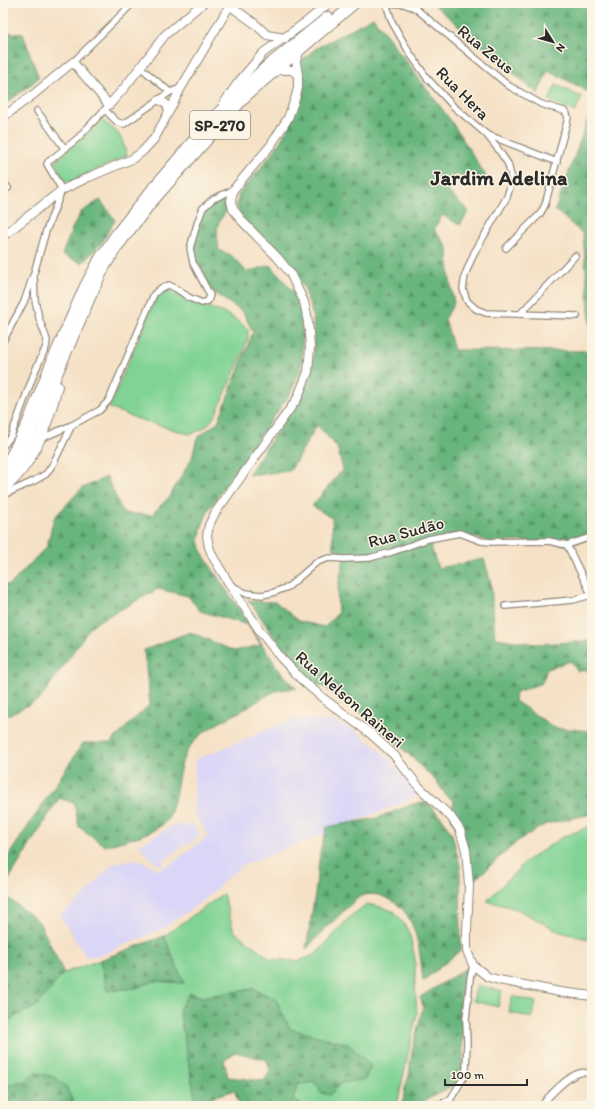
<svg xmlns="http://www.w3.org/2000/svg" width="595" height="1109" font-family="Itim,sans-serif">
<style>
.built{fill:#dad6f7}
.green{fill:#81d395;stroke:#567f60}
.forest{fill:url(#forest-firs);stroke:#4a7054;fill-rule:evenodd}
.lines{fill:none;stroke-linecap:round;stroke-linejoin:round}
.minor-casing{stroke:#908678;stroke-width:8}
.secondary-casing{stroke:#908678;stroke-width:10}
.motorway-casing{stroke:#908678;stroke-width:12}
.minor{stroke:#fff;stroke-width:5.5}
.secondary{stroke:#fff;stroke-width:8}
.motorway{stroke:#fff;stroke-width:10}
.labels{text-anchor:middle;stroke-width:3;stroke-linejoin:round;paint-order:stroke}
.shield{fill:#fcf5e5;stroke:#6a6863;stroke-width:1}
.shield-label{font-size:16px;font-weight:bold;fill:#2b2b2b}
.street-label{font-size:17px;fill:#2b2b2b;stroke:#fcf5e5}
.district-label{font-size:21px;font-weight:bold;fill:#2b2b2b;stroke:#fcf5e5}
</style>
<defs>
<pattern id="forest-firs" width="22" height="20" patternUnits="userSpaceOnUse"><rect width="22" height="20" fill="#68b57e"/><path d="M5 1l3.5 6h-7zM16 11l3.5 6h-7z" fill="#569367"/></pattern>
</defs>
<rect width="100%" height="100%" fill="#fcf5e5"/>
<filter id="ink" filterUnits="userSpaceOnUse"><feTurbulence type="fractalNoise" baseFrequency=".025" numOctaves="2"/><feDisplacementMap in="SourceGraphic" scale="8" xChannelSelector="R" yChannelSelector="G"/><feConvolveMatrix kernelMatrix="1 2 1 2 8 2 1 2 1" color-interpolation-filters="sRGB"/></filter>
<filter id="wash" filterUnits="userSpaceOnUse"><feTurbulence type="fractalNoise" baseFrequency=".012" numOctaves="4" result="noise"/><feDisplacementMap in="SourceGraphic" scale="16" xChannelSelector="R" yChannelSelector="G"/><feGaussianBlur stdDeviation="0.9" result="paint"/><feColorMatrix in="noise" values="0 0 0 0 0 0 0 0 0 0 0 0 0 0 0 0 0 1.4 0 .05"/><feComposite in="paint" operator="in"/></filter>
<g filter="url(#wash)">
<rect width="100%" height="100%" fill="#f5e1c6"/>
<path class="built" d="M293,719L332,721L353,729L381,751L420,793L402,803L241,866L204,900L162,929L101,955L86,957L60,915L84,896L112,864L137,859L160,870L164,868L152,860L139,845L176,824L184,826L185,828L191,823L201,835L190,844L189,842L162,862L164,867L174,862L208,836L194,812L195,760Z"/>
<g class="green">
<path d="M556,85L582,97L575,112L549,100Z"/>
<path d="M102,120C120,133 121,135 127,155L74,181L64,182L56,163L57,160Z"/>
<path d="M165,290C174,291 181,298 190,301C199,305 210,307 219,311C230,315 240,322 248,329V338L241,357L216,414L208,425L199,431L189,434L178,431L138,419L109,408L157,295Z"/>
<path d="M592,825V940L560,932L517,909L487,901L525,862L561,838Z"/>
<path d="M223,894L234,931L271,959L298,961L315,955L352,915L367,904L381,907L395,912L409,931L415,959V984L417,1013L397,1106H303L293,1099L298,1084L315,1082L330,1095L341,1083L365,1079L348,1044L290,1029L276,1000L254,989L203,997L190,993L179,1009L196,1103L184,1106H80L73,1102L66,1086L24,1081L9,1085L3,1091V1023L36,1006L64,973L100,960L107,991L136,988L154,981L184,983L164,936Z"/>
<path d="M477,985L502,991L498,1007L473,1001Z"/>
<path d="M512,996L536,1002L532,1018L509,1012Z"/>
</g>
<g class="forest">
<path d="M432,3H592V94L548,70L538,94Z"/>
<path d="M373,17L451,121L486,176L470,183L457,174L447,183L448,192L469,211L460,225L442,215L434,229L448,248L449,275L454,303L445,319L454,350L592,351V538L567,545L549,541L491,542L460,533L429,541L438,568L484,559L491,583L495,638L537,644L592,641V670L577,671L571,661L547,669L542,683L516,692L515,701L555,728L592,731V814L546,824L519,840L469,885L466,850L451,817L454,801L446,795L436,781L407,753L378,729L358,710L342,701L324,687L310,680L289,658L248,599L251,601L276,602L299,621L325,627L338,613C336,593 339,579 344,559L333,548L332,518L312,506L343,469L337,447L317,425L290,471L248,475L302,394L312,375L314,355L313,316L304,287L286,261L251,230L238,210L237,203L239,194L275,150L289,127L295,111L299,63L315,49Z"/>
<path d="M3,32L23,34L39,78L3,106Z"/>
<path d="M592,108V348L583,234L555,210Z"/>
<path d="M222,197L226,212C214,225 217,233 219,250L231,255L247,272L271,265L293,292L302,316V348L301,369L291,392L209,509L202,526L199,540L202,553L277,667C284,674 289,682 297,688C291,689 283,689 276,691C266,695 257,702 247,708C224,721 195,731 184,757C176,775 177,807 166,821C158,833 119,842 105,846L79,827L74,803L59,798L3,889V864L83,743H110L150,704L144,650L190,632L234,651L261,645L248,625L200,611L188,596L158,589L92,625L40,699L3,718V584L10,585L47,546L54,518L82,488L107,477L123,513L151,515L169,497L192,458L197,438L218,422L253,332L243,312L208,289L194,263L191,249L204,208L214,199Z"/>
<path d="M100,200L115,220L101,244L82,263L62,255L72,229L81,212Z"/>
<path d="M416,803H428L443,819L452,834L460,865L461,950L423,981C420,951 417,908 384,897C377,894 369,893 361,896C357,898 353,903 349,906C334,920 320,934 306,949L315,894L320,852L327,827L377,818Z"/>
<path d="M3,894L39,922L64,973L36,1006L3,1023Z"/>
<path d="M164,936L184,983L154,981L136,988L107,991L100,960Z"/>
<path d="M468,967L462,989L461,1007L463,1054L462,1071L454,1085L415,1106H402L405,1088L409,1075L412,1051L423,1006L420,997Z"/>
<path d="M254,989L276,1000L290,1029L348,1044L371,1066L365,1079L341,1083L330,1095L321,1093L315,1082L298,1084L293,1099L303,1106H240L234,1090L196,1103L179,1009L190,993L203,997ZM235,1052L267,1060L270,1071L264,1081L228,1077L224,1061Z"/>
<path d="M35,1072L54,1077L66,1086L73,1102L55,1104L53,1106H3V1091L9,1085L24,1081Z"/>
</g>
</g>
<g filter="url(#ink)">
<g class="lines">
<defs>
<g id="minor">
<path d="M386,3L404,4L415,8L509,86L541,104L564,111L567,114L568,118L545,205L540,214L506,248"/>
<path d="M386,3L392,22L409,52L427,78L453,106L486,134L557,162"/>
<path d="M73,62L133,3"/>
<path d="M140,67L170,92"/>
<path d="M105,110L117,122L124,124L170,92L181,88"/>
<path d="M37,111L65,149"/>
<path d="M486,134L498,149L508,164L512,180L507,197L474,253L465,275L463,289L467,301L476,309L486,313L577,316"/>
<path d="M3,181L8,188"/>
<path d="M520,314L575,256"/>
<path d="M3,341L24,302L34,273L46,231L62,190L47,164L48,162L78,138L109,105"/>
<path d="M40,439L72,425"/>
<path d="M3,446L11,436L35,371L46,347L47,340L39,318L35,300L34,277"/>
<path d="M3,495L34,481L46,474L53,464L72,425L100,410L109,400L146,313L154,294L161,288L169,285L175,288L190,298L202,303L208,301L210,295L193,263L190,248L198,221L203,208L213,199L233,190"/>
<path d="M567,545L592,596"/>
<path d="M567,545L588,538H592"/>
<path d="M231,585L245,593L262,595L272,593L288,587L317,562L329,558L344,559L369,558L392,552L428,539L460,533L481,541L491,542L549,541L567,545"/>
<path d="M505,606L573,600L591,595"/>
<path d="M450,1100L451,1106"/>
<path d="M435,1106L450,1100L464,1077L466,1070L467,1042L466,1019L470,979L473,965"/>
<path d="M542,1106C547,1097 569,1075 580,1073C584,1072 588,1073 592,1075"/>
</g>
<g id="secondary">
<path d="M226,3L254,23L267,35L285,38"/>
<path d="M299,52L296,61L298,75V88L295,99L288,118L271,145L233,190L231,201L233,209L242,221L278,258L290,273L304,302L307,315L309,332L310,348L308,372L297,399L215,513L209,525L207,536L209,547L213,557L230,585L260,631L281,658L303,681L324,699L371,734L394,755L419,787L451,817L460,830L466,850L469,885L467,931V951L473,965L488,977L499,980L560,992L592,996"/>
<path d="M277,70H292L298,75"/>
<path d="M159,100C165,102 167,104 169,111"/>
<path d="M224,103L237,84L263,53L306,22L329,3"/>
<path d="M3,117L34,94L73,62L109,105L125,87L165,35L203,3"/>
<path d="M3,236L62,190L89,177L132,159L142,152L154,139L163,123L181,88L230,5"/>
</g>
<g id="motorway">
<path d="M3,467L9,460L28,422L50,366L85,286L100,258L117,233L153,188L210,121L246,85L266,67L328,17"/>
<path d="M3,479L18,460L28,441L92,293L105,266L117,247L151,203L246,96L355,3"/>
<path d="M3,489C34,464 48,423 57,386"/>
</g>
</defs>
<use href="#minor" class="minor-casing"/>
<use href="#secondary" class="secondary-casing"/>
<use href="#motorway" class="motorway-casing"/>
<use href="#minor" class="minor"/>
<use href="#secondary" class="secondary"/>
<use href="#motorway" class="motorway"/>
</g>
</g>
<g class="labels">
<rect class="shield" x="190" y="111" width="60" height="28" rx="3"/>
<g class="shield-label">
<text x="220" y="131">SP-270</text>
</g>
<g class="street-label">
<text transform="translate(486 49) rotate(39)" y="6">Rua Zeus</text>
<text transform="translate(463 93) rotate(45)" y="6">Rua Hera</text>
<text transform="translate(406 532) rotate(-15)" y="6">Rua Sudão</text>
<text transform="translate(350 699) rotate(41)" y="6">Rua Nelson Raineri</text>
</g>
<g class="district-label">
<text x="499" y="185">Jardim Adelina</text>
</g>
</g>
<rect width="595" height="1109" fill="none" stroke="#fcf5e5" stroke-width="16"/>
<g transform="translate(553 42) rotate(127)" stroke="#fcf5e5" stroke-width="3" paint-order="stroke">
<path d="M0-3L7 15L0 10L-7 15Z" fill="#2b2b2b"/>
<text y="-6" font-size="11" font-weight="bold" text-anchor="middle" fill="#2b2b2b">N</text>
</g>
<path d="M445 1079v6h82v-6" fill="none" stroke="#2b2b2b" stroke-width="2"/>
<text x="451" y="1079" font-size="12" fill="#2b2b2b" stroke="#fcf5e5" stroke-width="3" paint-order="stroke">100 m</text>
</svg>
